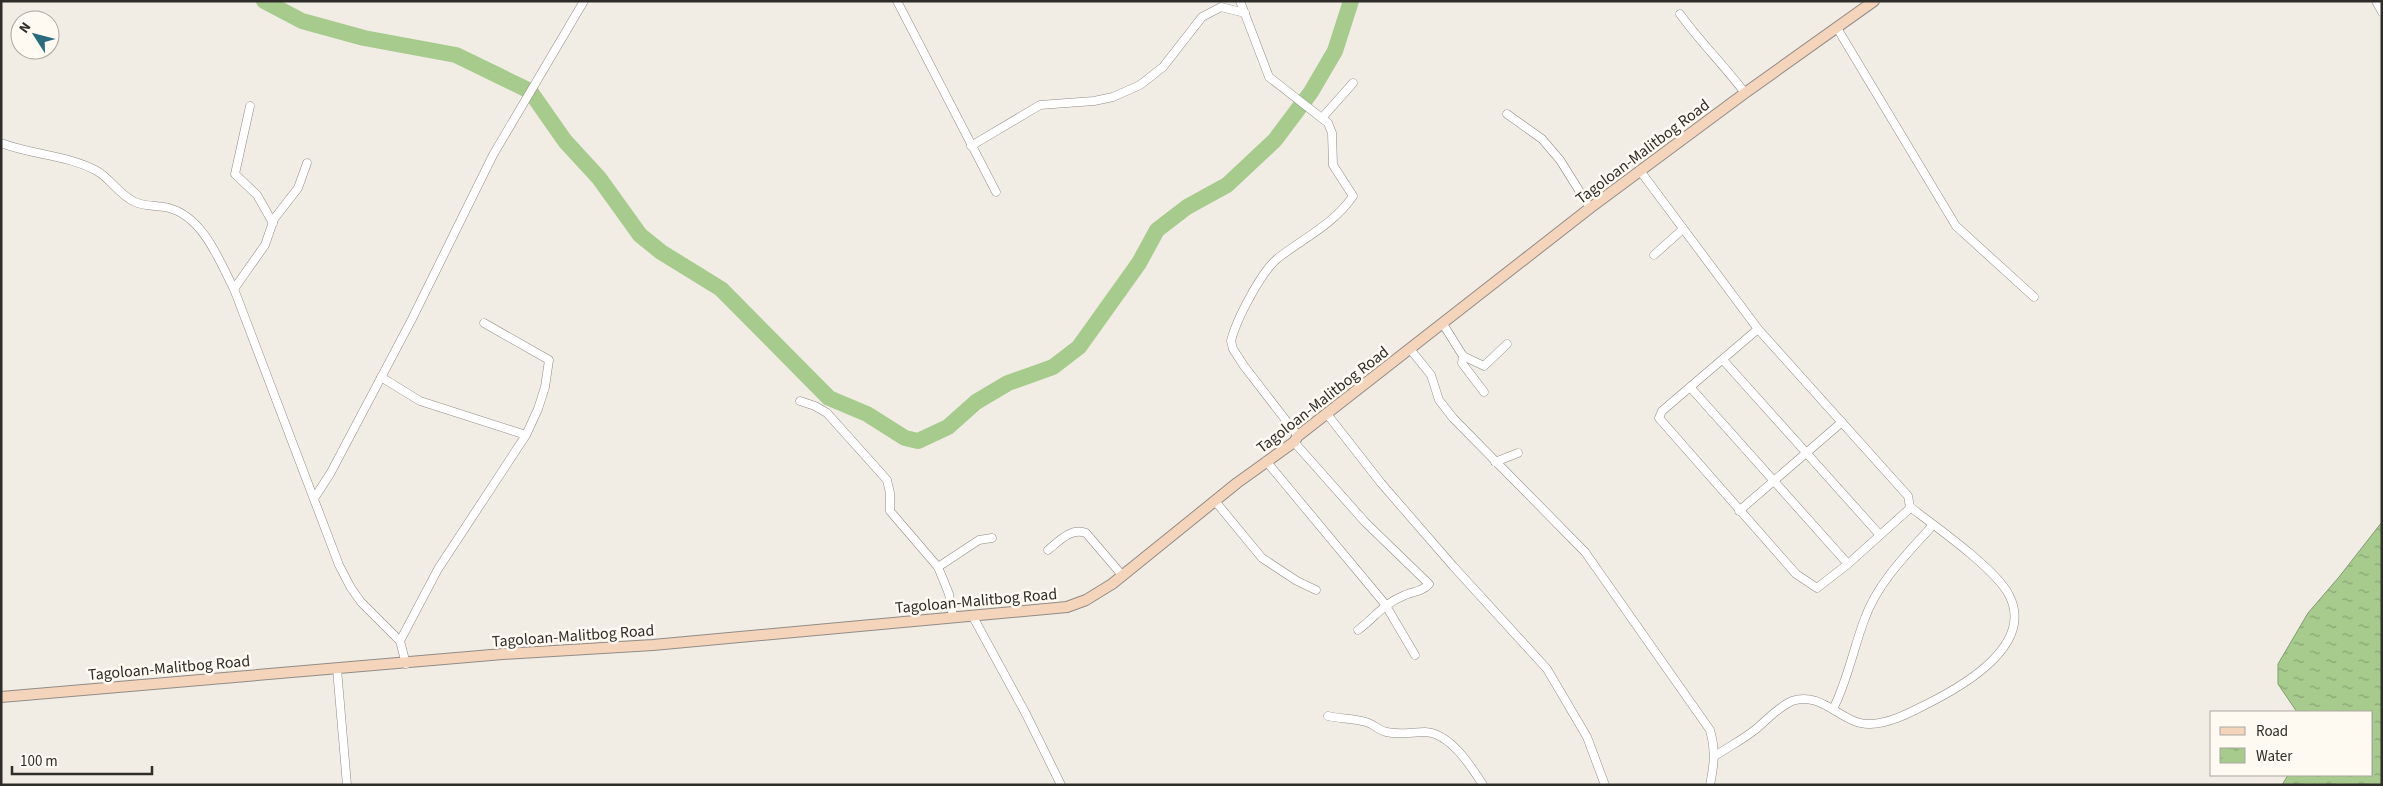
<svg xmlns="http://www.w3.org/2000/svg" width="2383" height="786" font-family="'Source Sans 3',sans-serif">
<style>
.water{fill:url(#water-ripples);stroke:#829c6f}
.lines{fill:none;stroke-linecap:round;stroke-linejoin:round}
.river{stroke:#a6cb8d;stroke-width:16}
.street-casing{stroke:#918c86;stroke-width:9}
.secondary-casing{stroke:#918c86;stroke-width:12}
.street{stroke:#fff;stroke-width:8}
.secondary{stroke:#f5d4bc;stroke-width:10}
.labels{text-anchor:middle;stroke-width:5;stroke-linejoin:round;paint-order:stroke}
.street-label{font-size:16px;fill:#2f2d2a;stroke:#fef9f1}
</style>
<defs>
<pattern id="water-ripples" width="26" height="14" patternUnits="userSpaceOnUse" patternTransform="scale(1.25)"><rect width="26" height="14" fill="#a6cb8d"/><path d="M2 4q2-2 4 0t4 0M15 11q2-2 4 0t4 0" fill="none" stroke="#88a573"/></pattern>
</defs>
<rect width="100%" height="100%" fill="#f1ece4"/>
<path class="water" d="M2382,522V785H2282L2288,775H2372V712H2297L2278,684V664L2308,613L2339,577Z"/>
<g class="lines">
<path class="river" d="M264,1L302,21L364,38L456,55L530,91L565,141L599,178L640,235L661,252L721,289L829,398L867,414L905,438L918,441L948,427L976,402L1008,383L1053,367L1079,347L1139,263L1157,230L1187,207L1227,185L1275,140L1311,92L1335,51L1351,1"/>
<defs>
<g id="street">
<path d="M897,1L996,192"/>
<path d="M1240,1L1269,77L1328,123L1332,133L1333,165L1353,196C1334,224 1304,238 1278,258C1261,272 1236,320 1231,341L1233,349L1244,366L1298,436"/>
<path d="M2376,1L2382,12"/>
<path d="M1680,14C1700,42 1724,65 1745,93"/>
<path d="M1837,28L1956,226L2034,297"/>
<path d="M250,106L235,174L257,195L273,223"/>
<path d="M1507,114L1542,139L1560,160L1590,208"/>
<path d="M1322,118L1353,83"/>
<path d="M1,143C32,155 68,155 97,171C111,179 119,195 135,202C146,207 158,205 169,208C203,217 219,260 234,289L339,565L351,588L361,602L400,641L406,664"/>
<path d="M971,146L1040,105L1094,101L1113,97L1140,85L1163,67L1202,17L1221,7L1245,13"/>
<path d="M1641,172L1758,329L1908,496L1910,507L1908,510L1848,564L1817,588L1796,574L1659,418L1662,411L1758,329"/>
<path d="M1654,255L1683,229"/>
<path d="M234,289L265,245L274,219L298,188L307,163"/>
<path d="M1443,324L1463,356L1484,366L1507,344"/>
<path d="M1410,349L1431,375L1439,400L1453,418L1585,552L1710,730C1716,750 1714,765 1710,785"/>
<path d="M1463,356L1462,363L1484,392"/>
<path d="M1723,360L1879,534"/>
<path d="M381,377L420,401L526,435"/>
<path d="M1690,387L1848,564"/>
<path d="M800,401L815,406L827,413L887,480L890,493V511L938,567L949,594L953,616"/>
<path d="M1327,414L1381,483L1453,566L1547,669L1587,737L1605,785"/>
<path d="M1294,442L1365,522L1429,584C1422,592 1414,591 1405,595C1381,605 1377,616 1358,630"/>
<path d="M1266,461L1385,604L1415,655"/>
<path d="M1495,462L1518,453"/>
<path d="M315,497L330,474L412,319L493,155L584,1"/>
<path d="M1215,501L1262,558L1297,581L1316,590"/>
<path d="M1739,511L1842,422"/>
<path d="M1048,550C1058,542 1071,527 1086,533L1122,575"/>
<path d="M938,567L979,540L992,538"/>
<path d="M972,615L1026,714L1061,785"/>
<path d="M400,641L438,569L526,435L538,409L545,387L549,360L484,323"/>
<path d="M337,669L347,785"/>
<path d="M1833,709C1848,680 1853,649 1865,618C1878,582 1908,553 1933,525"/>
<path d="M1328,716C1340,719 1354,718 1366,722C1373,724 1379,730 1386,732C1400,735 1412,732 1425,732C1450,733 1471,766 1483,785"/>
<path d="M1715,756C1728,747 1744,739 1756,729C1767,720 1778,707 1792,701C1822,690 1842,725 1870,724C1891,723 1909,713 1927,704C1963,686 2035,645 2009,595C1996,569 1935,526 1910,507"/>
</g>
<path id="secondary" d="M1,697L503,654L653,645L1067,607L1086,600L1112,584L1237,483L1294,442L1298,436L1590,208L1745,93L1874,1"/>
</defs>
<use href="#street" class="street-casing"/>
<use href="#secondary" class="secondary-casing"/>
<use href="#street" class="street"/>
<use href="#secondary" class="secondary"/>
</g>
<g class="labels">
<g class="street-label">
<text transform="translate(1642 151) rotate(-37)" y="6">Tagoloan-Malitbog Road</text>
<text transform="translate(1322 399) rotate(-38)" y="6">Tagoloan-Malitbog Road</text>
<text transform="translate(976 600) rotate(-5)" y="6">Tagoloan-Malitbog Road</text>
<text transform="translate(573 635) rotate(-4)" y="6">Tagoloan-Malitbog Road</text>
<text transform="translate(169 667) rotate(-5)" y="6">Tagoloan-Malitbog Road</text>
</g>
</g>
<rect width="2383" height="786" fill="none" stroke="#2f2d2a" stroke-width="5"/>
<rect x="2210" y="711" width="162" height="65" fill="#fef9f1" stroke="#aba7a1"/>
<rect x="2220" y="727" width="25" height="8" fill="#f5d4bc" stroke="#aba7a1"/>
<text x="2256" y="736" font-size="15" fill="#2f2d2a">Road</text>
<rect x="2220" y="748" width="25" height="15" fill="url(#water-ripples)" stroke="#aba7a1"/>
<text x="2256" y="761" font-size="15" fill="#2f2d2a">Water</text>
<g transform="translate(35 35) rotate(306)"><circle r="24" fill="#fef9f1" stroke="#aba7a1"/>
<path d="M0-4L9 19L0 12L-9 19Z" fill="#286c7d"/>
<text y="-8" font-size="14" font-weight="bold" text-anchor="middle" fill="#2f2d2a">N</text>
</g>
<path d="M12 766v8h140v-8" fill="none" stroke="#2f2d2a" stroke-width="2.5"/>
<text x="20" y="766" font-size="15" fill="#2f2d2a" stroke="#fef9f1" stroke-width="4" paint-order="stroke">100 m</text>
</svg>
